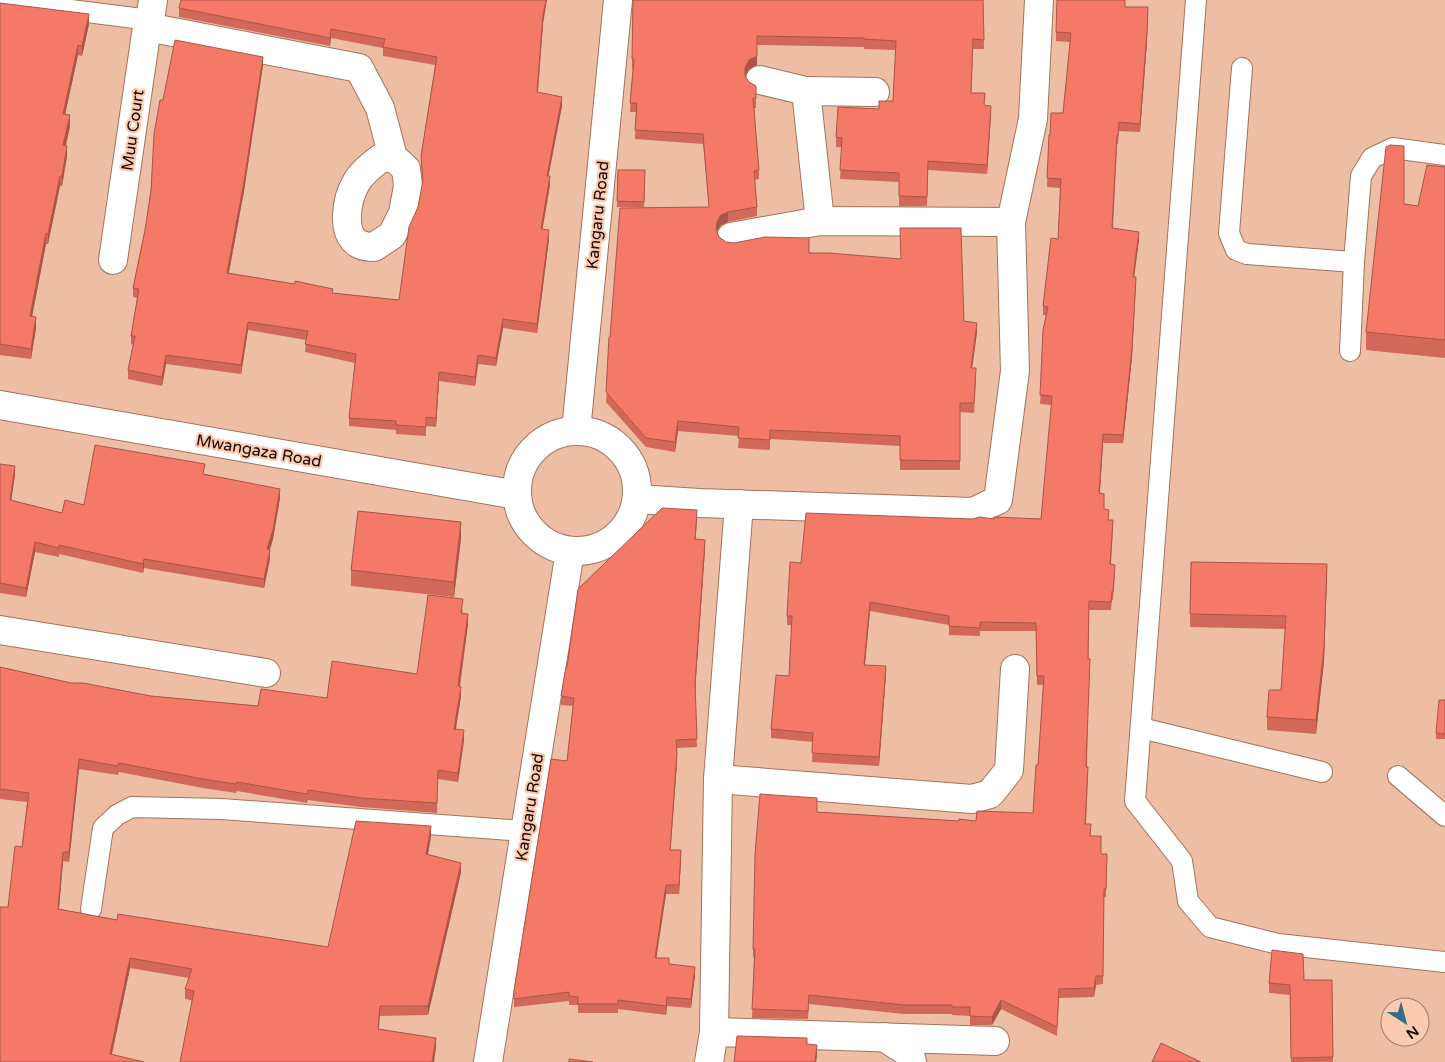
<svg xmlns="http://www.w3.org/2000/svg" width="1445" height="1062" font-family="'Varela Round',sans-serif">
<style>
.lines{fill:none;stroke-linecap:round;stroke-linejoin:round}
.service-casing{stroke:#a0755d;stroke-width:22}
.minor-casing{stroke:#a0755d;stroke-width:30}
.secondary-casing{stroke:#a0755d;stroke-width:30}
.service{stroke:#fff;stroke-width:20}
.minor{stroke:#fff;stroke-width:28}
.secondary{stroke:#fff;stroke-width:28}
.wall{fill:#d26859}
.shaded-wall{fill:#ab5548}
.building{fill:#f47967;stroke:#ab5548}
.labels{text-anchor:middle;stroke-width:4.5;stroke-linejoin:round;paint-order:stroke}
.street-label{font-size:16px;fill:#160702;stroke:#fbcab0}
</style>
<rect width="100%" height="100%" fill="#edbda4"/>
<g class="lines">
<defs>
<g id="service">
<path d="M1196,0L1135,801L1182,861L1188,901L1210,927L1278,944L1445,962"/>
<path d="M0,1L150,20"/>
<path d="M1242,68L1229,233L1236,250L1247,254L1354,262"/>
<path d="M1350,351L1354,262L1361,176L1372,158L1393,148L1445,155"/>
<path d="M1141,728L1322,772"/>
<path d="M1398,776L1445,816"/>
<path d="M91,909L103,828L117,815L132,807L221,809L525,831"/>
</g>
<g id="minor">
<path d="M147,27L359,68L380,108L393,157L406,169L408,186L403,213L392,235L374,247C369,247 363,246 359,244C340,234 347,198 356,183C361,173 372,165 381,158L393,157"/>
<path d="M760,80L806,91L820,221"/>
<path d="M806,91L875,92"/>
<path d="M731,237L820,221L1011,222"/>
<path d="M113,260L147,27L150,20L153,0"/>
<path d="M637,499L699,503L973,512L998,500L1015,371L1011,222L1033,119L1039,0"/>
<path d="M0,630L266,673"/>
<path d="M718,779L972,799L990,794L1009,770L1015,669"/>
<path d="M714,1032L995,1041"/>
<path d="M884,1037L910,1054L912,1062"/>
<path d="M709,1062L714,1032L718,779L739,504"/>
</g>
<g id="secondary">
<path d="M0,405L517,495"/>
<path d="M576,431L618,0"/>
<circle cx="577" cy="491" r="60"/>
<path d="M488,1062L570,551"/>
</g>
</defs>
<use href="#service" class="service-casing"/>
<use href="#minor" class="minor-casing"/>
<use href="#secondary" class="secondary-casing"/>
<use href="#service" class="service"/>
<use href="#minor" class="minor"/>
<use href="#secondary" class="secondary"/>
</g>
<g class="wall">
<path d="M633,0H983L984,49H973L971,93L984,105L991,115L987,174L928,170L927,206H899V182L840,179L842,147H836V137L879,109L893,101L896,50L864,49V47L757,45V65L749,69L745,76L749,82L756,86V108H754L759,170V179L754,180L757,207V216L728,222L721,225L717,231L719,237L726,242L809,253L964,321L977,332L972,368L976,378L974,413L960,412V470H900V446L770,439V450L738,448L739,436L678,431L675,452L646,447L606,402L610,337L709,207L703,144L635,139L636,112H630L633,69H632V59Z"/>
<path d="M0,3L89,24L82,56L78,55L65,114L70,126L66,146L67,156L62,186H60L48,244H46L32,317L36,328L31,359L0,355Z"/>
<path d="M1125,7L1147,41L1140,132L1119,131L1118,144H1117L1113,228L1139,240L1134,277L1136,285L1132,357L1123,443H1103L1100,493L1104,509L1113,529L1111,565L1115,573L1113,600H1112L1111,610H1089L1087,767L1088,776L1086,824L1091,836L1101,854H1107L1106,897H1104L1103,984L1096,985L1094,997L1059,998L1057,1036L1001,1009L992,1025H970V1016L952,1015V1014H904L809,1004L808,1019L752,1018L754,958L753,957V949L817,812L959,821H976L1033,813L1038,765L1043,685H1037L1036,631H980V636L949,635V625L870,611L865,665L886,674L879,766L812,762L813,742L771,738V729L789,676L792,625H787V616L801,563L994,519H1041L1052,405L1040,404L1046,315H1043V306L1058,239L1060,188L1047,187L1049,135H1050L1063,113L1070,42L1056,41V32Z"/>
<path d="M179,8L543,24L538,93L562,106L548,176L550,185L542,229L549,239L537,333L503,328L496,366L478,364L475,386L439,381L436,427L426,426V436L396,434V430L349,426V418L355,363L305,352L306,340L248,330L241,374L166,364L162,386L128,379V370L133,345L131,344V336L137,298L133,297V288L145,230L163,100L263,65L244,191L229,273L333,293L399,300L423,183L421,165V156L435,65L383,56V48L331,38L330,46L179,17Z"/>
<path d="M1445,167V358L1366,350V332L1404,204L1418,206Z"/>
<path d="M618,170H645L644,207H617Z"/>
<path d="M0,464L15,475L11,500L62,513L84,505L205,474L280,498L273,539L270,550V559L264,588L144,568L143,573L59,554V557L35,552L26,597L0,593Z"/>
<path d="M697,519L695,540L705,549L695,690L697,747L676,748L677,762L670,850L681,859L679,894H666L656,958L695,975L691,1008L667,1006L666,1015L618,1009V1013H578V1005H569V1001L514,1007V991L567,761L573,706L561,705V696L567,667Z"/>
<path d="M461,538L454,597L351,586V570Z"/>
<path d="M1191,562L1327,578L1324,661L1316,734L1267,730V717L1281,690L1285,629L1190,627Z"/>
<path d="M463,609L462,614L468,624L460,687L461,696L456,729L464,740L458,782L438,779L437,813L361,807L308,800L307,803L237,791L236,793L203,788L119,772L118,775L79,769L69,862L63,861L59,909L117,920L328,947L431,836L428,855L461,872L428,1015L380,1016L379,1029L436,1047L185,999V989L189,978L130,968L112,1054L0,1062L8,907L22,847L27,802L0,799V667L71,683L151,696L258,706L327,698L417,674Z"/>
<path d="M1445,700V739H1436V733Z"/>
<path d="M1304,980H1332L1333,1062H1291L1290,995L1269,993V983Z"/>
</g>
<g class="shaded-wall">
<path d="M546,0H547L543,24L537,101L543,15Z"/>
<path d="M1148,7L1147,41L1140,132V124Z"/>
<path d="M89,14V24L82,56V46Z"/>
<path d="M331,29V38L330,46V38Z"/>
<path d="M757,36V65L749,69L745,77V68Z"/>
<path d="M78,45V55L63,124V114Z"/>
<path d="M263,57V65L244,191L227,282V273Z"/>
<path d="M562,97V106L547,184V176Z"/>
<path d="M991,106V115L987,174V165Z"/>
<path d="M70,115V126L63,156V145Z"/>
<path d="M67,146V156L62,186V176Z"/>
<path d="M60,176V186L48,244V234Z"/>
<path d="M550,176V185L541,238V229Z"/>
<path d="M728,212V222L721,225L717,231L716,230L717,222L721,215Z"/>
<path d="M549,230V239L537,333V324Z"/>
<path d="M1139,232V240L1133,285V277Z"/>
<path d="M46,233V244L30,327V316Z"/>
<path d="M1136,277L1132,357L1123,443V435Z"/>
<path d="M36,317V328L31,359V349Z"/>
<path d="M503,319V328L496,366V358Z"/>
<path d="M248,322V330L241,374V365Z"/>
<path d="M977,323V332L971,377V368Z"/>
<path d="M166,355V364L162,386V377Z"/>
<path d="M478,355V364L475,386V377Z"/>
<path d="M439,372V381L436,427V418Z"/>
<path d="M678,421V431L675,452V442Z"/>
<path d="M1103,434V443L1099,502V493Z"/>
<path d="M15,466V475L10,509V500Z"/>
<path d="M280,489V498L273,539L267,558V549Z"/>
<path d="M697,510V519L695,548V539Z"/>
<path d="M461,522V538L454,597V582Z"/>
<path d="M705,540V549L695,692V683Z"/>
<path d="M35,542V552L26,597V588Z"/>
<path d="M270,550V559L264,588V579Z"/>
<path d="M144,559V568L143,573V564Z"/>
<path d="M1327,564L1324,661L1316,734V720Z"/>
<path d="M870,602V611L864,673V665Z"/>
<path d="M468,614V624L458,696V686Z"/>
<path d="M886,666V674L879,766V757Z"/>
<path d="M461,687V696L454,739V729Z"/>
<path d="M464,730V740L458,782V773Z"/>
<path d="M677,754V762L670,858V850Z"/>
<path d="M79,759V769L69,862V852Z"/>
<path d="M431,826V836L426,864V854Z"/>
<path d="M681,850V859L679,894V885Z"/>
<path d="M63,852V861L58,919V909Z"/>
<path d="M461,863V872L428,1015V1006Z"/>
<path d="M666,885V894L655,967V958Z"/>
<path d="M130,958V968L110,1062V1054Z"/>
<path d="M695,967V975L691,1008V999Z"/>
<path d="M1096,976V985L1094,997V988Z"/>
<path d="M667,997V1006L666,1015V1006Z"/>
<path d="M1001,1000V1009L992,1025V1017Z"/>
<path d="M436,1038V1047L434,1062H432Z"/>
<path d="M817,1045V1057L816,1062H815Z"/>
</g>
<g class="building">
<path d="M181,0H546L543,15L537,92L562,97L547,176H550L541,229L549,230L537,324L503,319L496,358L478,355L475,377L439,372L436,418L426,417V427L396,425V421L349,418L356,354L305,344L308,331L248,322L241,365L166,355L162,377L128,370L135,336H131L139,289L133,288L145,230L151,191L154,134L160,100H163L175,40L263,57L244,182L227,273L295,284V281L333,289L332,293L399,300L409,227L418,207L423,180L421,156L437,57L383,47L385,39L331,29L330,38L179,8Z"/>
<path d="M633,0H983L984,40L973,39L971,93H985L984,105L991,106L987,165L928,161L927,197L899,196V173L840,170L842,138L836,137L838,107L879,109V101H893L896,41L864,39V38L757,36V56L749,60L745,68V76L749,82L756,86V98H753L759,170L754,171L757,207L728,212L721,215L717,222L716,230L719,237L726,242L734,243L765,237L809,238V253H829L901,259L900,228H961L964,321L977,323L971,368H976L974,403H960V461L900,460V436L770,430V440L738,438L739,427L678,421L675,442L646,438L606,392L609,337H610L620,208L709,207L703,134L635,130L637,103H630L634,59H632Z"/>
<path d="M1057,0H1125V7H1148L1147,32L1140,124L1119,122L1118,135H1117L1112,228L1139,232L1133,277H1136L1132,348L1123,435L1103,434L1099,493L1104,494V509L1109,510L1108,520H1113L1110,564L1115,565L1113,591H1112L1111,602L1089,601L1088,659H1090L1086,767H1088L1085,824H1091L1090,836H1101V854H1107L1106,889H1104L1103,976H1096L1094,988L1059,989L1057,1027L1001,1000L992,1017L970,1016V1007H952V1005H904L809,995L808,1011L752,1009L755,949H753L755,854L760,794L817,798V812L959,821V819L976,821L977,811L1033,813L1036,765H1038L1044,676H1037L1036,623L980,622V628L949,626V616L870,602L864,665L886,666L879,757L812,753L813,733L771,729L776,675L789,676L792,616H787L790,562L801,563L806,513L972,519L980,517L994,519V517L1041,519L1052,396L1040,395L1043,330L1048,307L1043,306L1051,238L1058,239L1061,179L1047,178L1049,135H1050L1051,113H1063L1071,33L1056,32Z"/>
<path d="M0,3L89,14L82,46L78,45L63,114L70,115L63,145L67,146L62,176H60L48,234L46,233L30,316L36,317L31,349L0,344Z"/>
<path d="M1390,145L1404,146V204L1418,206L1427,165L1445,167V340L1366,332L1386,147Z"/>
<path d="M618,170H645L644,202L617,201Z"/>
<path d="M95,445L205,464L203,474L280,489L273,530L267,549L270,550L264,579L144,559L143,564L59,545V548L35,542L26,588L0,583V464L15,466L10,500L62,513L65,500L84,505Z"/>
<path d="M662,508L697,510L695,539L705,540L695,683L697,739L676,740L677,754L670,850H681L679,885H666L655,958H669V964L695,967L691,999L667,997L666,1006L618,1000V1004H578V997L569,996V992L514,999V991L551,759L567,761L574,698L561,696L566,667H567L578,589Z"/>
<path d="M358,511L461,522L454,582L351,570Z"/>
<path d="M1191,562L1327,564L1324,648L1316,720L1267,717L1269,690H1281L1286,616L1190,614Z"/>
<path d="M428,595L463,599L461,613L468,614L458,686L461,687L454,729L464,730L458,773L438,770L437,803L361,798L308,790L307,794L237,782L236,784L203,779L119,763L118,766L79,759L69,852H63L58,909L117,920L118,914L328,947L356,821L431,826L426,854L461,863L428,1006H380L378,1029L436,1038L432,1062H180L194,991L185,989L192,969L130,958L110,1054L144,1062H0V907H8L15,846L22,847L29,793L0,789V667L71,683H83L151,696L258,706L261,689L327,698L332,661L417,674Z"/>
<path d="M1439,700H1445V734L1436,733Z"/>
<path d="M1272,950L1303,954L1304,980H1332L1333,1057L1291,1058L1290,985L1269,983Z"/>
<path d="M737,1036L807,1038V1044L817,1045L815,1062H734Z"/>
<path d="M1161,1043L1201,1062H1152Z"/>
<path d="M569,1059L593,1062H569Z"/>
</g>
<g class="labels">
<g class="street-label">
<text transform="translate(132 130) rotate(-82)" y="6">Muu Court</text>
<text transform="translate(597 215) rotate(-84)" y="6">Kangaru Road</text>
<text transform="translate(259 450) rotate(10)" y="6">Mwangaza Road</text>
<text transform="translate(529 807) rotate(-81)" y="6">Kangaru Road</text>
</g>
</g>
<g transform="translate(1405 1022) rotate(144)"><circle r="24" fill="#fbcab0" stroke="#9f7c6a"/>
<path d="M0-4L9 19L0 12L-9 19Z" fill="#346d87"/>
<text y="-8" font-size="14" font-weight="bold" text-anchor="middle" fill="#160702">N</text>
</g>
</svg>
